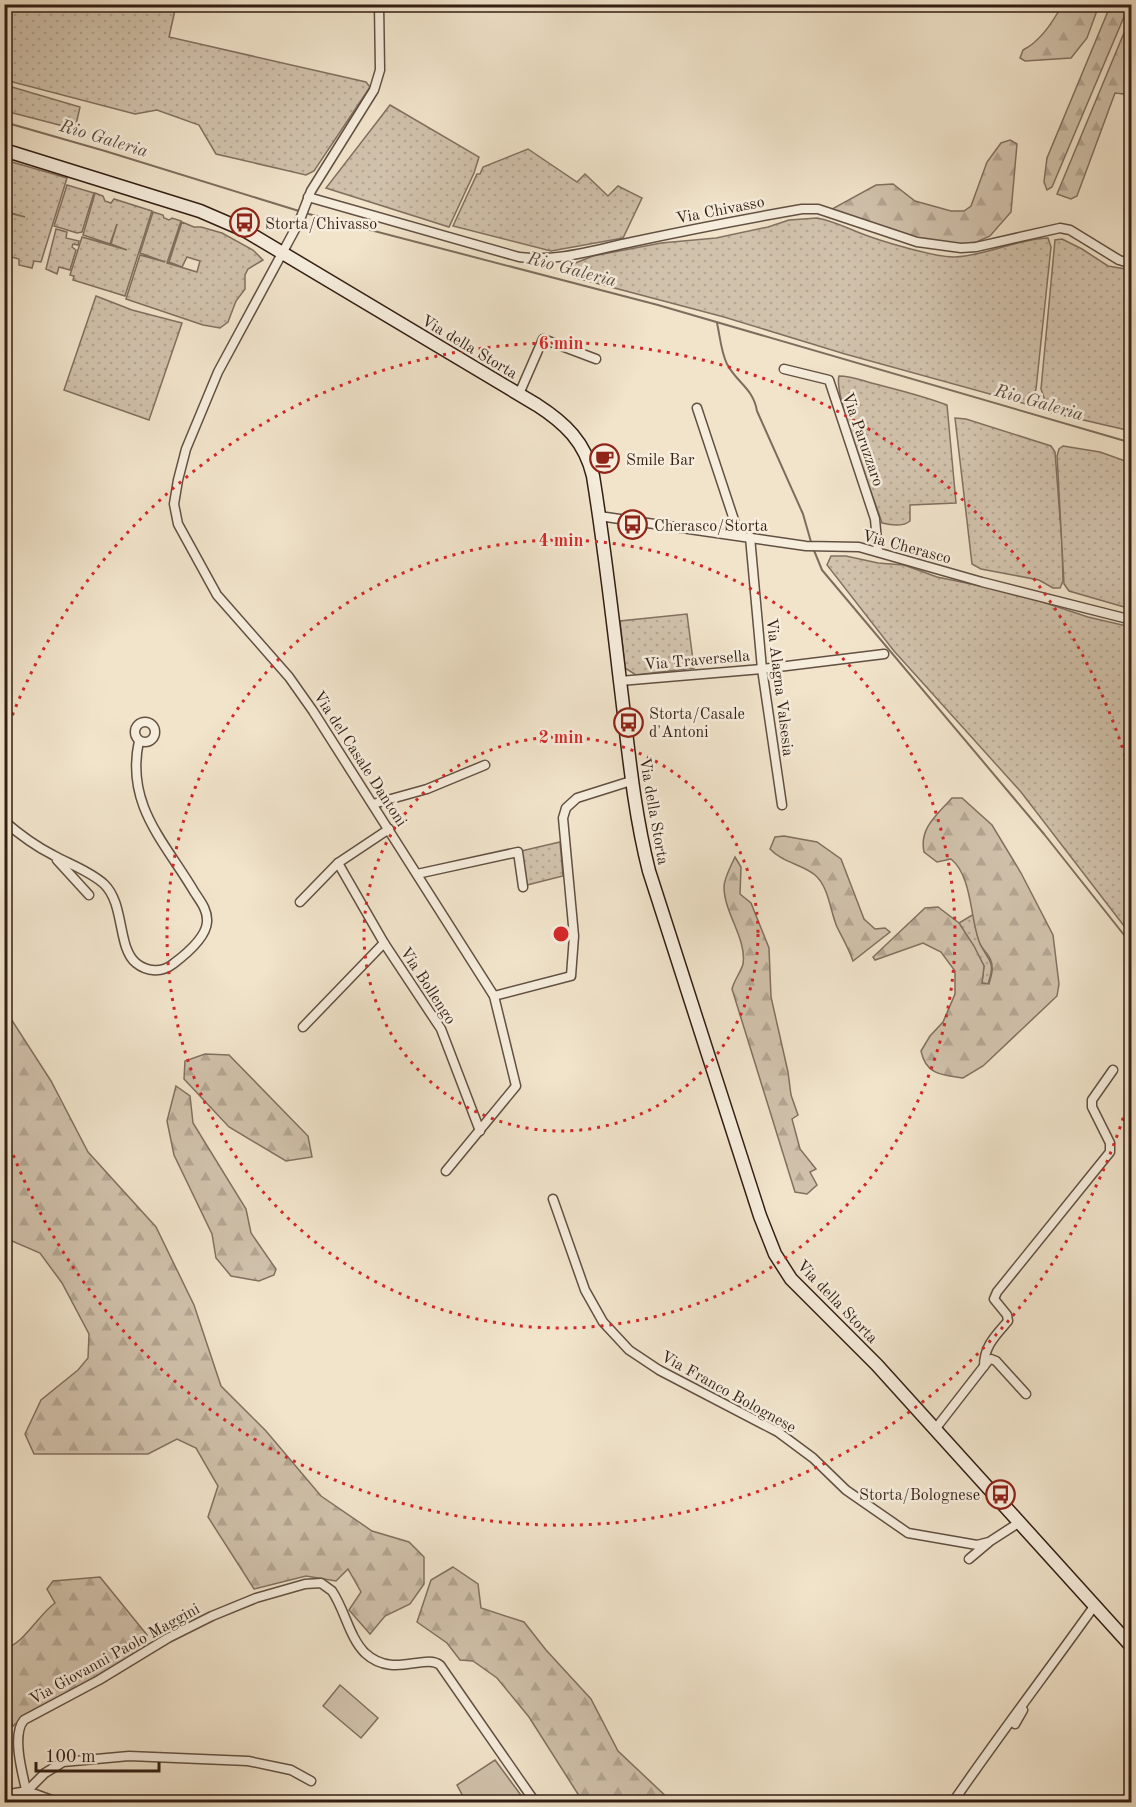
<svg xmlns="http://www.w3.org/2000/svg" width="1136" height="1807" font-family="'Old Standard TT',serif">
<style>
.grass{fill:url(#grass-dots);stroke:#827060;stroke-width:1.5}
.forest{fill:url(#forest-firs);stroke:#827060;stroke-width:1.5}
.green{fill:#d1c2ac;stroke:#827060;stroke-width:1.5}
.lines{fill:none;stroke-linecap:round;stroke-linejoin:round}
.stream{stroke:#7e6d5d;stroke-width:2}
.minor-casing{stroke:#625042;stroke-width:11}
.secondary-casing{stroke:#331e14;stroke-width:15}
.minor{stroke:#f6eddd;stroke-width:8}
.secondary{stroke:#f6eddd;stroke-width:12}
.ring{fill:none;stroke:#d62828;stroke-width:3;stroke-dasharray:3 6}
.labels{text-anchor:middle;stroke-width:5;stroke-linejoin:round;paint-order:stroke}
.street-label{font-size:16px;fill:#331e14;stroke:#f6eddd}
.poi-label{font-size:16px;fill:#331e14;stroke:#f6eddd;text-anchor:start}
.water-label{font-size:18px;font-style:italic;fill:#5f4c3e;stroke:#f6eddd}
.centre{fill:#d62828;stroke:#f6eddd;stroke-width:3}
.ring-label{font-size:18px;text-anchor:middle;font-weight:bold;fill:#d62828;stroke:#f6eddd;stroke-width:5;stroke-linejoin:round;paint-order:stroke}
</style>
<defs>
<pattern id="grass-dots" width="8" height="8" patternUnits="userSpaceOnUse" patternTransform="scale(1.5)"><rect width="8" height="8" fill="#d1c2ac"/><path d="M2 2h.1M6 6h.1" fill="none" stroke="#b4a693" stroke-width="1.8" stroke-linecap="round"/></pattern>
<pattern id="forest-firs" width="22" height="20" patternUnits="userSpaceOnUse" patternTransform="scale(1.5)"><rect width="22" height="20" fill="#d1c2ac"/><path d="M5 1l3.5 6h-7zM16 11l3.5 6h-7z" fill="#b4a693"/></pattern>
</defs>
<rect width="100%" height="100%" fill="#f1e4cb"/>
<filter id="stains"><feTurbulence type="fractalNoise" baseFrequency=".00333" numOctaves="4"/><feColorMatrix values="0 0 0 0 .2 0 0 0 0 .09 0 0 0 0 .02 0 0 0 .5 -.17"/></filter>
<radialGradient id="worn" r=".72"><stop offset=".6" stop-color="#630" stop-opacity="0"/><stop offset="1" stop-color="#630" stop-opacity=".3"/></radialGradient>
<g class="grass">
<path d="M4,5H156L175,10L169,37L366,82L370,87L314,171L306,175L216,154L199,125L157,110L135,114L5,80Z"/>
<path d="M5,85L80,107L75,129L5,111Z"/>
<path d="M390,105L479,157L474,173L449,227L326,188Z"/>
<path d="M528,149L577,182L585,174L608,196L618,186L642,198L623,238L551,251L453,226L477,174H480L483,167Z"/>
<path d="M12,162L67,178L41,262L34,261L32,268L19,265V259L12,257L7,264H5V212L25,217L5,211V186Z"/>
<path d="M67,185L94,193L82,232L77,233L54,226Z"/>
<path d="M95,193L103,196L105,201L111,203L114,199L152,211L125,296L73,280L74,276L70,275L82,237L127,250L111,244L117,224L110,244L83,235Z"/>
<path d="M153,212L163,215L164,218L169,220L172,218L181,221L167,263L197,272L200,261L187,257L182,267L169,262L182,222L194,227H201L222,233L253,250L263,260L248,269L245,275V289L236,301L228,322L220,328L203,325L126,299L140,255L165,262L140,253Z"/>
<path d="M817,218C833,221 845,227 860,233C880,241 934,257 954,257C986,256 1016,239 1048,238L1051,247L1036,389L1032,401L1026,404L845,354L724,317L573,277L569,268L573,264L593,256L661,243L716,238L768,227L789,220Z"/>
<path d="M56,229L67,232L66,238L79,241L78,245L73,244L72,247L76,250L70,270L59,267L57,274L46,269Z"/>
<path d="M1062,239L1082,249L1108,266L1131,270V431L1049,412L1041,389L1055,240Z"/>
<path d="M96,296L132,310L182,323L149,420L64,390Z"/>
<path d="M839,376C850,376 858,379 868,382C894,389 921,395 947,405L956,503L910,505V521C903,527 890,525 882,523C874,498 833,394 839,376Z"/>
<path d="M955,418L966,419L1051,446L1055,452L1062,544L1063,581L1060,588H1053L1039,580L981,569L972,564Z"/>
<path d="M1063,446L1100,452L1131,463V609L1069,591L1064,584L1057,456L1059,449Z"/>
<path d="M831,556H846L878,563L904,565L937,577L1015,593L1088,617L1131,627V935L1021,792L894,651L827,565Z"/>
<path d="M687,614L694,668L636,675L625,668L620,621Z"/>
<path d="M560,842L563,876L527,885L521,851Z"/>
<path d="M974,914C976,923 976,935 980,943C989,964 996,959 988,984L982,983L984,966L959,923Z"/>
</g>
<g class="forest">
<path d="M1111,4L1129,5L1052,187L1047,190L1044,182L1047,158Z"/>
<path d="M1062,5H1099L1087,38L1071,58L1025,61L1020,58L1023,50C1041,41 1053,22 1062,5Z"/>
<path d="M1131,16V111L1124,94L1115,93L1077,196L1071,199L1057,194Z"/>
<path d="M1010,140L1017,144L1011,212L990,236L972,244L944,245L914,239L832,209L876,185L893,184L915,201L951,211H964L971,206L987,162L1001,143Z"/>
<path d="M952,798H962L992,825L1021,873L1053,935L1059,984L1057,996L983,1066L963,1078C942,1075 926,1075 921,1051L930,1036L943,1022L955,994V971L941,952L923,943L875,960L873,957L925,908L938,907L959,923L974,946L984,966L982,983L989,984C991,976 994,969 991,961C989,954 981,949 979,941C970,917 972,876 951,859L937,862L924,852C919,828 937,815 952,798Z"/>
<path d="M784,836L817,842L841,859L864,919L875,929L885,928L890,932L853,961C849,949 843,939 837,927C830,911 829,887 815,875C802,864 783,863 770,849L775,837Z"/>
<path d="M735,857L741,867L740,894L751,903L769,948L771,997L788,1072L791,1095L798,1115L792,1119L800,1149L816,1169L810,1172L817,1185L807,1194L795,1192L732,989C734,980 741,972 743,964C747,939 724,913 724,887C724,878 731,866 735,857Z"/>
<path d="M4,1008L51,1081L88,1152L156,1227L194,1305L221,1386L266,1431L321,1496L372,1531L409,1542L424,1557V1584L410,1604L385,1616L370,1634L349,1610L361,1592L348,1569L336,1581L306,1576L254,1589L208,1517L218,1486L196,1448L177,1439L148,1454H34L25,1434L41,1400L78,1370L88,1358L89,1334L62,1283L40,1253L5,1238Z"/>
<path d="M205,1054L229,1055L308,1136L312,1157L286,1161L229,1127L184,1079L185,1061Z"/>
<path d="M176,1086L190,1096L193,1123L246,1209L251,1233L276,1269L274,1275L259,1281L231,1276L216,1258L212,1234L174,1155L167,1121Z"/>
<path d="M453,1567L478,1584L481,1608L524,1622L546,1650L591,1699L618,1751L672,1802H583L529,1717L497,1678L473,1661L460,1660L447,1643L417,1622L431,1580Z"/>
<path d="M100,1577L147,1635L144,1649L21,1719L13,1726L5,1709V1648C23,1645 39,1614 55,1603L47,1589L53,1581Z"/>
</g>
<g class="green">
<path d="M340,1685L378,1718L361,1738L323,1706Z"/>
<path d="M495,1760L526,1802H466L457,1785Z"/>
</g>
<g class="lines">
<g class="stream">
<path d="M4,122L105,151L299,211"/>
<path d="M305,213L658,305L1132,443"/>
<path d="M717,323C720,336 721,352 727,364C737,383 753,388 757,411L803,514L811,542"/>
<path d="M813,548L822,570L1044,834L1132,945"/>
</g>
<defs>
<g id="minor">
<path d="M379,4L380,70L374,90L311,191L299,222L218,372L186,449L178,480L174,504L178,524L217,595L289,677L313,711L494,996L571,976L574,936L563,818L566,808L577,798L631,781"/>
<path d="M308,197L519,257C558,262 594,250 632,242C688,230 745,219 802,209H818L917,242L961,248L976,247L1060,228L1070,230L1119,260L1132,264"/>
<path d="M784,369L829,380L875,519L878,552"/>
<path d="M519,394L543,339L596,359"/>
<path d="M697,408L739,535"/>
<path d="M599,516L806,546L859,547L982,582L1132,620"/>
<path d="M750,537L762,669L782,805"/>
<path d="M620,681L762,669L884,654"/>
<circle cx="145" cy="732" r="10"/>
<path d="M373,804L427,789L485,765"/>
<path d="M4,821C19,834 35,846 53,855C69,864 90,871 104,884C125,904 117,947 136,963C147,972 162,973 173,964C185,955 206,938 207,922C208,911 201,902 195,893C165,842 125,805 139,741"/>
<path d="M57,860L89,895"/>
<path d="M338,863L384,943L441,1029L480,1131"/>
<path d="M417,874L518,852L523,887"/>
<path d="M300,902L338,863L389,829"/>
<path d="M303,1027L384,943"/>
<path d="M446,1171L516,1086L494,996"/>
<path d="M553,1199L585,1290L603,1322L629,1350L659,1370L778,1432L813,1458L846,1490L908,1533L977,1545L989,1542L1020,1522"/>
<path d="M984,1366C984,1346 996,1335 1008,1321L1007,1315L994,1299L997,1292L1110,1152V1143L1092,1107V1100L1113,1070"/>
<path d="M936,1428L988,1361L991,1359L996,1361L1026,1394"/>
<path d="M969,1559L988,1543"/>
<path d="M1015,1724L1023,1710"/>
<path d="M27,1791L45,1773L63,1762L129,1756L248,1761L291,1770L311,1781"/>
<path d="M4,1795L27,1791L57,1802"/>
<path d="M29,1802C25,1783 10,1736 24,1720L99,1680L168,1638L212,1616L256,1598L305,1584L321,1583L332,1591C345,1610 349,1637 365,1653C393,1679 425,1653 440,1665L535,1802"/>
<path d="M953,1802C999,1735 1048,1671 1095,1605"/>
</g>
<path id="secondary" d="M4,150L200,211L244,230L537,405C565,423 585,442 593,476C604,544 612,612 620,681C628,745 633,808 649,871L760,1216L775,1254L791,1279L877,1365L1132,1647"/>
</defs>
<use href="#minor" class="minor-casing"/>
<use href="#secondary" class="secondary-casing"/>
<use href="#minor" class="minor"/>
<use href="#secondary" class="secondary"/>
</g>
<g class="ring">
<circle cx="561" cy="934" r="197"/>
<circle cx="561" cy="934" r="394"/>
<path d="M1131 1092A591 591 0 0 1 6 1136M6 732A591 591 0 0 1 1131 776"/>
</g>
<defs>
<symbol id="bus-ring" viewBox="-11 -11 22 22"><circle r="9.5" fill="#f6eddd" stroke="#8f2418" stroke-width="1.5"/><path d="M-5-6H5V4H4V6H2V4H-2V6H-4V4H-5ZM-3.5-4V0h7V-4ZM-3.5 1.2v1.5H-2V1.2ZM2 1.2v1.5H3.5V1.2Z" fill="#8f2418"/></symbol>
<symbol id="cafe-ring" viewBox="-11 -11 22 22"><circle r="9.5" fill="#f6eddd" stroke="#8f2418" stroke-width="1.5"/><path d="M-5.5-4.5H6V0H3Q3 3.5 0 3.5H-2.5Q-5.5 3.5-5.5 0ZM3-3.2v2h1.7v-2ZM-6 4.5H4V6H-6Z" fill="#8f2418"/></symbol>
</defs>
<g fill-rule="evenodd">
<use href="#bus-ring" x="228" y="206" width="33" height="33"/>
<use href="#cafe-ring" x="588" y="442" width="33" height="33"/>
<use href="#bus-ring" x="616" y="508" width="33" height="33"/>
<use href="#bus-ring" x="612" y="706" width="33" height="33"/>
<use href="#bus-ring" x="984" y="1478" width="33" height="33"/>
</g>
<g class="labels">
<g class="street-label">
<text transform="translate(720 209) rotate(-11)" y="6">Via Chivasso</text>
<text transform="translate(470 346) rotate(31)" y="6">Via della Storta</text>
<text transform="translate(864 439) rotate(71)" y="6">Via Paruzzaro</text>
<text transform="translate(907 546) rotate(15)" y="6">Via Cherasco</text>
<text transform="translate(697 659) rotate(-5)" y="6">Via Traversella</text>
<text transform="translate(781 687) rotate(83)" y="6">Via Alagna Valsesia</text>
<text transform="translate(361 758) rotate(57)" y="6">Via del Casale Dantoni</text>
<text transform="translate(655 811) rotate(80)" y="6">Via della Storta</text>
<text transform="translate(429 985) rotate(57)" y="6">Via Bollengo</text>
<text transform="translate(838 1301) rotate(46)" y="6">Via della Storta</text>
<text transform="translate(729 1391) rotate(29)" y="6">Via Franco Bolognese</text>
<text transform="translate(114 1653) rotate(-29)" y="6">Via Giovanni Paolo Maggini</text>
</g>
<g class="poi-label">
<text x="265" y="229">Storta/Chivasso</text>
<text x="626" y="465">Smile Bar</text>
<text x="654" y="531">Cherasco/Storta</text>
<text x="649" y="719">Storta/Casale<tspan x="649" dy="18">d'Antoni</tspan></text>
<text x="980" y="1500" text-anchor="end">Storta/Bolognese</text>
</g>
<g class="water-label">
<text transform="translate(104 138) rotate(17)" y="6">Rio Galeria</text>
<text transform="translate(572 269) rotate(15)" y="6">Rio Galeria</text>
<text transform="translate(1039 402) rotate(16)" y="6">Rio Galeria</text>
</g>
</g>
<circle cx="561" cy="934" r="9" class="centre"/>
<g class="ring-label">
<text x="561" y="349">6 min</text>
<text x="561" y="546">4 min</text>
<text x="561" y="743">2 min</text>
</g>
<rect width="1136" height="1807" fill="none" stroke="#f1e4cb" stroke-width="24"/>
<rect x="6" y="6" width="1124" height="1795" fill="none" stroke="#331e14" stroke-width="3"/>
<rect x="12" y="12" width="1112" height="1783" fill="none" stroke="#331e14" stroke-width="1.5"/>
<path d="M36 1762v9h123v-9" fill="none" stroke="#331e14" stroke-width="3"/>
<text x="45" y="1762" font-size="18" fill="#331e14" stroke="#f6eddd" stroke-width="4.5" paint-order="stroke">100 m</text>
<rect width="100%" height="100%" filter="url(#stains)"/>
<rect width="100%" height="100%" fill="url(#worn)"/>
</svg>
